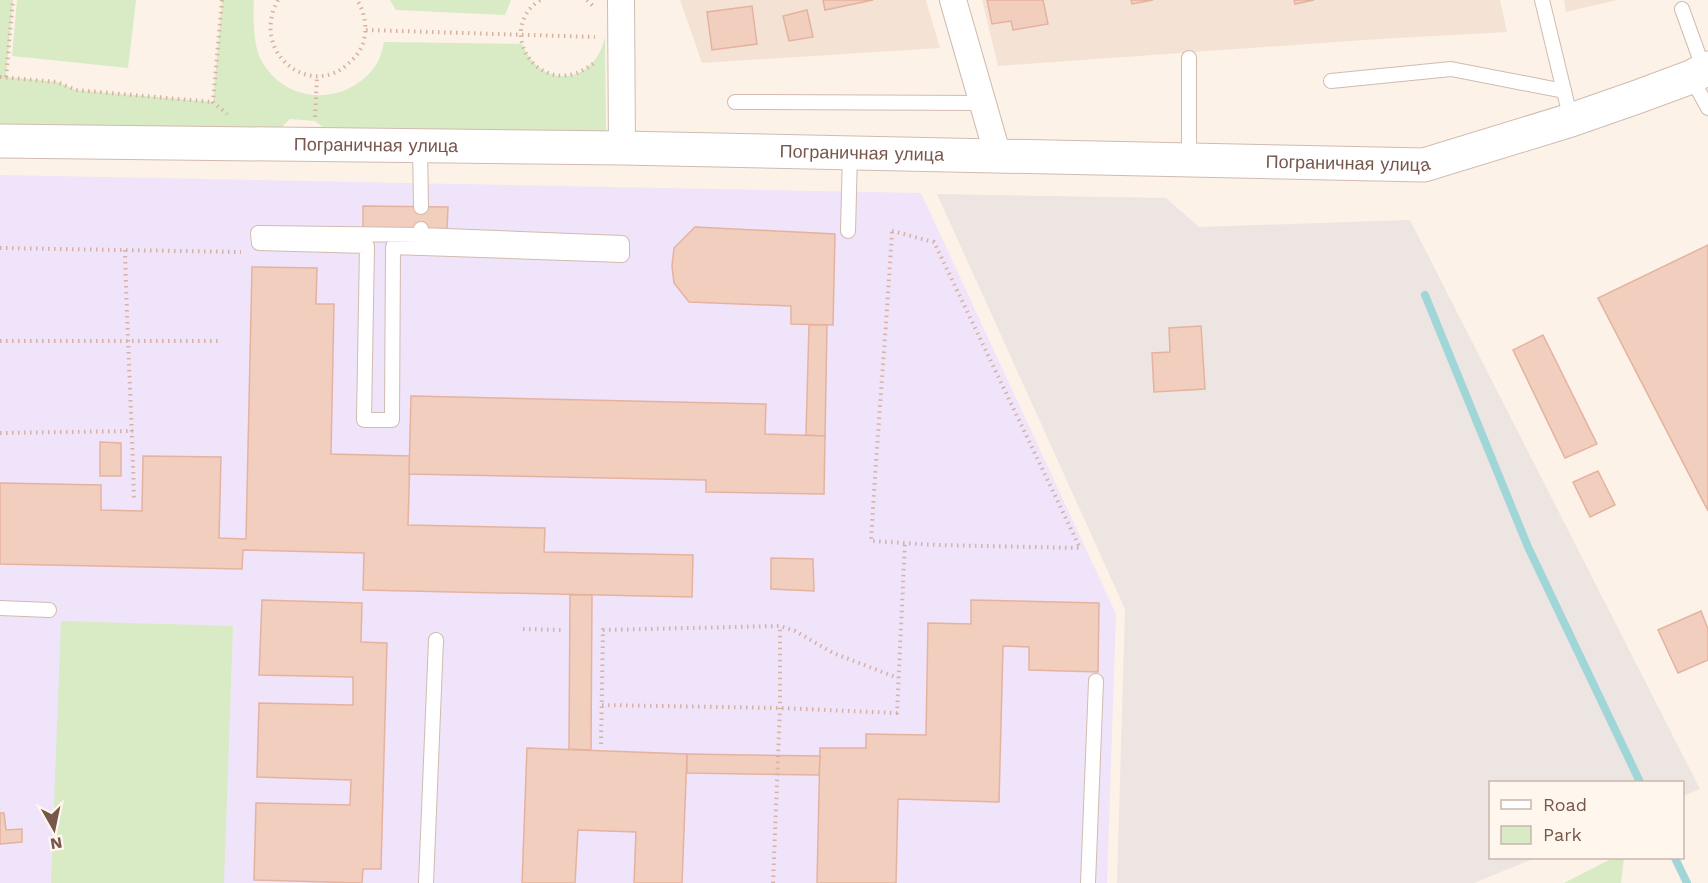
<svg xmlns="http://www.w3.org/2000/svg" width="1708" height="883" font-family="'Work Sans',sans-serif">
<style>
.residential{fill:#f4e3d5}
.industrial{fill:#ede5e1}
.education{fill:#efe4f9}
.green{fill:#d8ebc5}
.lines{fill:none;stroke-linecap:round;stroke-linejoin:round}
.stream{stroke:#a1d6d8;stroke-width:8}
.building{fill:#f2cebe;stroke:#e5b29f;stroke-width:1.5}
.service-casing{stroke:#d1bbaf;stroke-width:16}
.minor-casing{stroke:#d1bbaf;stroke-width:28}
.tertiary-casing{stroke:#d1bbaf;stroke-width:35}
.path{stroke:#d7b1a1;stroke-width:4;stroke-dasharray:1.5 4.5;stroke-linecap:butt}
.service{stroke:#fff;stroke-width:14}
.minor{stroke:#fff;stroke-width:26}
.tertiary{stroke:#fff;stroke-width:33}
.labels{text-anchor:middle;stroke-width:5;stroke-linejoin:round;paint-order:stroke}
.street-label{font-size:18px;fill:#77564b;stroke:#fff6ee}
</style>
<rect width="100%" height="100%" fill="#fcf2e7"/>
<g class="residential">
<path d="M680,0H926L940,48L702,63Z"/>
<path d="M982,0H1500L1507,32L1379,39L998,66Z"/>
<path d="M1564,0H1617L1566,12Z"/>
</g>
<path class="industrial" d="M937,194L1166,198L1199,227L1410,220L1700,789L1683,796L1682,782H1490V858H1535L1474,883H1117L1125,609Z"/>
<path class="education" d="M0,175L921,193L1116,614L1107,883H0Z"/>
<g class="green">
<path d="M0,0H13L6,77L57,82L76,90L213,102L222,0H254C253,16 253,45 261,60C285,104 343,107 374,68C380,60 382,51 384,42L522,44C541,90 594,86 605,37L606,132L324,128L315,121L290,119L282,127L200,130L0,127Z"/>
<path d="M17,0H136L128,68L12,56Z"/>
<path d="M390,0H511L505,15L396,10Z"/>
<path d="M61,621L233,626L224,883H51Z"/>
<path d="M1613,858H1624L1621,883H1564Z"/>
</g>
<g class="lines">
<g class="stream">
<path d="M1425,295L1528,547L1640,782"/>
<path d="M1675,858L1687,883"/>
</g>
</g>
<g class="building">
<path d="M823,0H873L825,10Z"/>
<path d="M987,0H1043L1048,24L1013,30L1011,21L992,24Z"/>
<path d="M1131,0H1153L1132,4Z"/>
<path d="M1294,0H1314L1295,4Z"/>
<path d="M752,6L757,44L712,50L707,12Z"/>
<path d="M807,10L813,37L789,41L783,16Z"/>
<path d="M363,206L448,207L447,229L363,228Z"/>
<path d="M695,227L835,234L833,325L791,324V306L689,302L674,283L672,266L674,248Z"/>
<path d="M1708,245V511L1598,298Z"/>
<path d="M252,267L317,268L316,304H334L331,454L410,456L408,525L545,528L544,552L693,555L692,597L363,590L364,553L243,550L242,569L0,564V483L101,485V510L142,511L143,456L221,457L219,538L246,539Z"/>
<path d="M809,325H827L825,436L806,435Z"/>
<path d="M1201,326L1205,389L1154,392L1152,353L1170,352L1169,328Z"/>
<path d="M1543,335L1597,444L1565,458L1513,350Z"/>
<path d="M411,396L766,404L765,434L825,436L824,494L706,492V480L409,474Z"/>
<path d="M100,442L121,443V476H100Z"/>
<path d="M1598,471L1615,505L1590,517L1573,482Z"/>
<path d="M771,558L813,559L814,591L771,589Z"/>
<path d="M570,595H592L591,750L569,749Z"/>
<path d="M262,600L362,603L361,642L387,643L381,869H363L362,883L254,880L256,803L350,805L351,780L257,777L259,703L353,705V677L259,675Z"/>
<path d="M971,600L1099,603L1098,672L1029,670V647L1003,646L999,802L898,799L896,883H817L820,748H866V734L926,735L928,623L971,624Z"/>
<path d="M1701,611L1708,629V660L1678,673L1658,630Z"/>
<path d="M527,748L687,754L682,883H634L636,832L578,830L575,883H522Z"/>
<path d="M687,754L820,756L819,775L687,773Z"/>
<path d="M0,813H4L6,830L22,829V842L0,844Z"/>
</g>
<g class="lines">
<defs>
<g id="service">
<path d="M1542,0L1571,120"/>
<path d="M1682,9L1704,70"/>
<path d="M1691,77L1708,108"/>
<path d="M1331,81L1451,69L1564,91"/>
<path d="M735,102L983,103"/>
<path d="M420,145L421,207"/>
<path d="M1189,160V58"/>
<path d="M421,229V235L258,233L259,243L367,246L364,420H392L393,247L622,255V243L421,235"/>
<path d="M848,231L850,153"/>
<path d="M0,608L49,610"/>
<path d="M426,883L436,640"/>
<path d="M1088,883L1096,681"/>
</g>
<g id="minor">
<path d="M621,0L622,148"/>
<path d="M953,0L998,156"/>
</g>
<g id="tertiary">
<path id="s1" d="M0,141L622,148L1424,165L1571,120L1637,97L1691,77L1708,68"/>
</g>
</defs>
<use href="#service" class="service-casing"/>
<use href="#minor" class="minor-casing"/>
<use href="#tertiary" class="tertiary-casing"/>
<g class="path">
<path d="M222,0L213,102L227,114"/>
<path d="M278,0C249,53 311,100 349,63C356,57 362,49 364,40C367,26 365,13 357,0"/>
<path d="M540,0C492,32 543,106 595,62"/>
<path d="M587,0L595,8"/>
<path d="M366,30L595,37"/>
<path d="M0,77L57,82L76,90L213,102"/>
<path d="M6,77L13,0"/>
<path d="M315,117L317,76"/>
<path d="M892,231L934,242L1080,548L937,545L871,541C877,437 886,334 892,231Z"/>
<path d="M0,248L241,252"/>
<path d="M125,250C127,334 132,418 134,501"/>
<path d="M0,341H218"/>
<path d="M0,433L133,431"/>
<path d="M523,629L563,630"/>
<path d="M602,705L780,708L897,713L905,542"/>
<path d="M601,744L603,630L780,626L795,631L833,653L898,678"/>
<path d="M773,883L780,708V626"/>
</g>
<use href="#service" class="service"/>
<use href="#minor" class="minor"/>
<use href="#tertiary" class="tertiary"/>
</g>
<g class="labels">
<g class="street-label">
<text dy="6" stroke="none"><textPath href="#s1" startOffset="376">Пограничная улица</textPath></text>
<text dy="6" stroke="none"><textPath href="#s1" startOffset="862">Пограничная улица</textPath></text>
<text dy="6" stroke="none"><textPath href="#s1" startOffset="1348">Пограничная улица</textPath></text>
</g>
</g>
<rect x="1489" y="781" width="195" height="78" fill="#fff6ee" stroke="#c9b6ad" stroke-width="1.5"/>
<rect x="1501" y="800" width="30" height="9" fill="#ffffff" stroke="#c9b6ad" stroke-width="1.5"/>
<text x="1543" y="811" font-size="18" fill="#77564b">Road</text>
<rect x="1501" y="826" width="30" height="18" fill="#d8ebc5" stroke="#c9b6ad" stroke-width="1.5"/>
<text x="1543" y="841" font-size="18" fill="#77564b">Park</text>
<g transform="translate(54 829) rotate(171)" stroke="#fff6ee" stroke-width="4.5" paint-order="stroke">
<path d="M0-4.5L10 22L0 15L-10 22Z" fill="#77564b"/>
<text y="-9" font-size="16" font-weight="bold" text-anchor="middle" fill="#77564b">N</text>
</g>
</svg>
